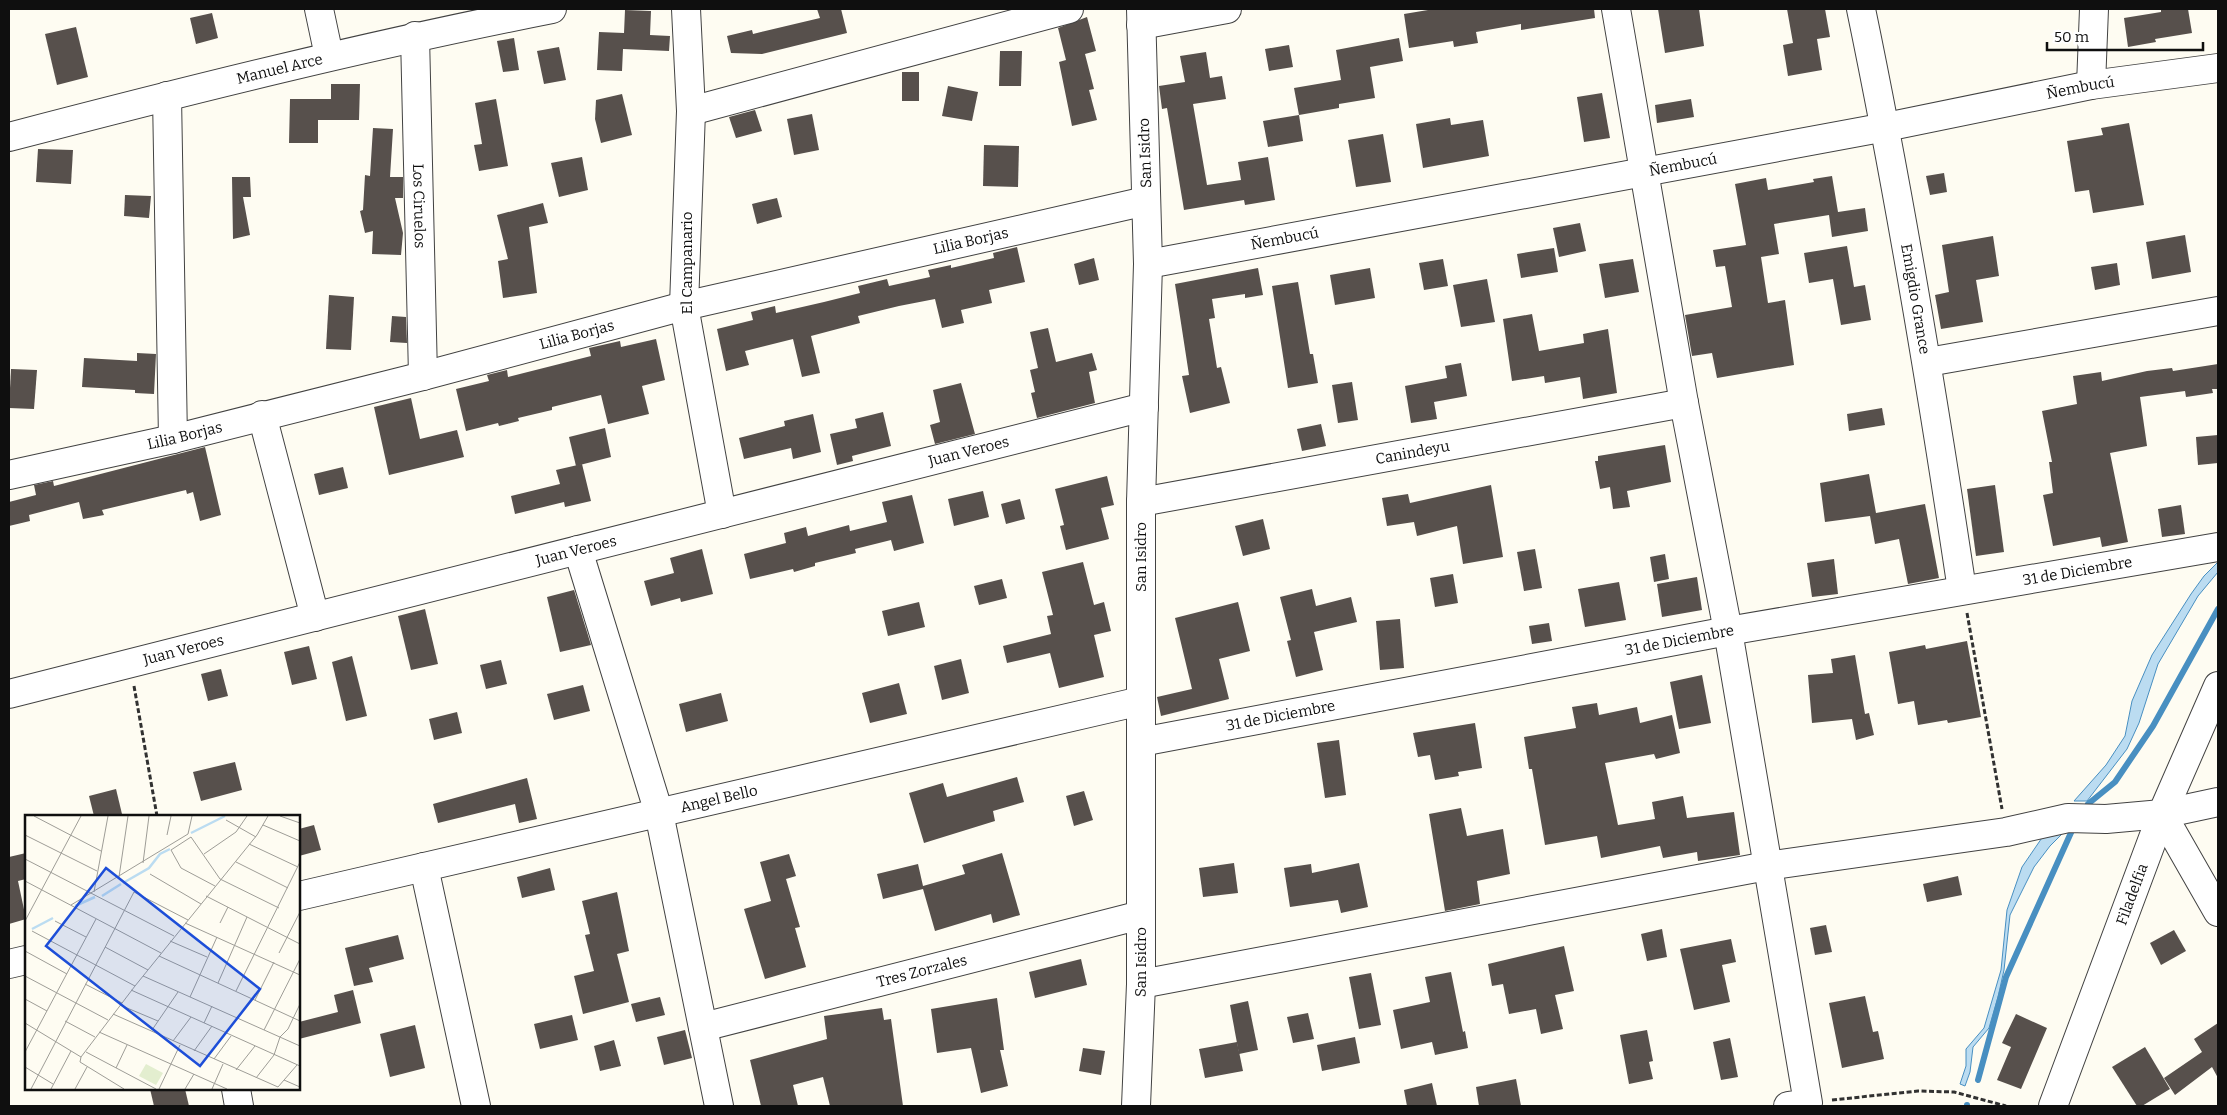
<svg xmlns="http://www.w3.org/2000/svg" width="2227" height="1115" font-family="Bitter,serif">
<style>
.water{fill:#bbdcf1;stroke:#488fc1}
.lines{fill:none;stroke-linecap:round;stroke-linejoin:round}
.stream{stroke:#488fc1;stroke-width:6}
.building{fill:#57504c}
.minor-casing{stroke:#424242;stroke-width:30}
.path{stroke:#313131;stroke-width:3;stroke-dasharray:5 2.5;stroke-linecap:butt}
.minor{stroke:#fff;stroke-width:28}
.labels{text-anchor:middle;stroke-width:5;stroke-linejoin:round;paint-order:stroke}
.street-label{font-size:15px;fill:#0f0f0f;stroke:#fff}
.inset-river{fill:none;stroke:#bbdcf1;stroke-width:2.5}
.inset-road{fill:none;stroke:#9e9d97;stroke-width:1}
.view{fill:#1d4ed8;fill-opacity:0.15;stroke:#1d4ed8;stroke-width:2.5}
.inset-edge{fill:none;stroke:#0f0f0f;stroke-width:2.5}
</style>
<rect width="100%" height="100%" fill="#fefcf2"/>
<g class="water">
<path d="M2218,562V572L2198,596L2158,664L2139,723L2127,749L2087,801H2074L2106,765L2125,736L2132,701L2152,655L2191,594L2204,576Z"/>
<path d="M2070,826L2050,846L2034,867L2010,915L2004,970L1998,997L1989,1028L1973,1047L1970,1072L1965,1086L1960,1084L1966,1066V1049L1984,1028L2001,970L2007,910L2022,867L2048,829Z"/>
</g>
<g class="lines">
<g class="stream">
<path d="M2088,804L2115,782L2153,726L2218,609"/>
<path d="M1978,1080L2006,977L2074,826"/>
<path d="M1967,1106V1105"/>
</g>
</g>
<g class="building">
<path d="M817,9H841L847,33L762,54L731,53L727,36L752,30L753,34L820,18Z"/>
<path d="M1434,9H1594L1595,18L1521,30V24L1476,32L1478,43L1454,47L1453,41L1409,48L1404,14Z"/>
<path d="M1658,9H1699L1704,46L1665,53Z"/>
<path d="M1787,9H1825L1830,37L1817,39L1822,70L1788,76L1783,45L1793,43Z"/>
<path d="M2161,9H2188L2192,33L2155,39L2156,42L2128,47L2124,18L2161,12Z"/>
<path d="M625,10L651,11L650,35L670,36L669,51L623,49L622,71L597,70L599,32L624,33Z"/>
<path d="M212,13L218,38L196,44L190,18Z"/>
<path d="M1087,17L1096,51L1085,54L1094,89L1089,90L1097,120L1072,126L1059,62L1066,60L1058,28Z"/>
<path d="M76,27L88,77L57,85L45,34Z"/>
<path d="M514,38L519,70L503,72L497,41Z"/>
<path d="M1399,38L1403,61L1370,67L1375,98L1339,104V108L1299,115L1294,88L1341,80L1336,50Z"/>
<path d="M1289,45L1293,67L1269,71L1265,49Z"/>
<path d="M559,47L566,80L544,84L537,51Z"/>
<path d="M1000,51H1022L1021,86H999Z"/>
<path d="M1206,52L1210,78L1222,76L1226,99L1193,104L1207,185L1241,180L1238,162L1268,157L1275,200L1245,205L1244,200L1184,210L1167,108L1162,109L1159,86L1185,82L1180,56Z"/>
<rect x="902" y="72" width="17" height="29"/>
<path d="M331,84H360L359,120H318V143H289L290,99H331Z"/>
<path d="M948,86L978,92L972,121L942,116Z"/>
<path d="M1602,93L1610,138L1584,142L1577,97Z"/>
<path d="M622,94L632,135L601,143L595,119L596,100Z"/>
<path d="M496,99L508,166L479,171L474,145L482,144L475,103Z"/>
<path d="M1691,99L1694,117L1657,123L1655,105Z"/>
<path d="M755,110L762,131L736,138L729,117Z"/>
<path d="M812,114L819,150L794,155L787,119Z"/>
<path d="M1299,115L1303,141L1268,147L1263,121Z"/>
<path d="M1450,118L1451,125L1483,120L1489,156L1423,168L1416,124Z"/>
<path d="M2129,123L2144,205L2093,213L2089,190L2075,192L2067,141L2103,135L2101,128Z"/>
<path d="M373,128L393,129L390,177H403V198H395L403,233L401,255L372,254L373,231L365,233L360,211L363,210L365,175L370,176Z"/>
<path d="M1383,134L1391,182L1356,187L1348,140Z"/>
<path d="M984,145L1019,146L1018,187L983,186Z"/>
<path d="M38,149L73,150L71,184L36,182Z"/>
<path d="M582,157L588,190L559,197L551,163Z"/>
<path d="M1944,173L1947,192L1930,195L1926,176Z"/>
<path d="M1832,176L1838,212L1865,208L1868,231L1832,237L1829,215L1774,224L1779,254L1761,257L1768,303L1785,300L1794,365L1717,378L1712,353L1692,356L1685,315L1732,307L1725,266L1716,267L1713,250L1746,245L1735,184L1766,178L1768,190L1814,182L1813,179Z"/>
<path d="M232,177H250L251,197H243L250,235L233,239Z"/>
<path d="M125,195L151,196L149,218L124,216Z"/>
<path d="M777,198L782,217L757,224L752,204Z"/>
<path d="M543,203L548,223L529,227L537,293L503,298L498,261L508,259L497,215Z"/>
<path d="M1580,223L1586,251L1559,257L1553,228Z"/>
<path d="M2185,235L2191,272L2152,279L2146,242Z"/>
<path d="M1993,236L1999,276L1976,280L1983,322L1941,329L1935,295L1949,292L1942,245Z"/>
<path d="M1847,246L1854,287L1865,285L1871,320L1841,325L1833,279L1809,283L1804,253Z"/>
<path d="M1017,247L1025,282L989,290L992,303L961,310L964,323L942,328L935,299L899,306L858,316L860,323L811,336L820,373L802,377L793,339L745,351L749,365L726,371L717,329L753,320L751,312L775,306L776,313L824,302L860,293L858,286L887,279L889,286L930,277L928,270L951,265V268L994,258L993,253Z"/>
<path d="M1554,248L1558,272L1521,278L1517,254Z"/>
<path d="M1094,258L1099,280L1079,285L1074,264Z"/>
<path d="M1443,259L1448,286L1424,290L1419,263Z"/>
<path d="M1633,259L1639,292L1605,298L1599,264Z"/>
<path d="M2117,263L2120,285L2095,290L2091,267Z"/>
<path d="M1258,268L1263,295L1245,298V294L1212,299L1215,318L1209,319L1217,368L1221,367L1230,403L1190,413L1182,376L1189,375L1175,284Z"/>
<path d="M1370,268L1375,298L1335,305L1330,275Z"/>
<path d="M1487,279L1495,322L1461,327L1453,285Z"/>
<path d="M1298,282L1310,354H1313L1318,383L1288,388L1272,286Z"/>
<path d="M329,295L354,297L351,350L326,349Z"/>
<path d="M1532,314L1539,351L1584,343L1583,334L1608,329L1617,393L1583,399L1580,377L1545,383L1544,376L1512,381L1503,319Z"/>
<path d="M392,316L406,317L407,343L390,342Z"/>
<path d="M1048,328L1056,362L1092,353L1097,370L1089,372L1095,403L1037,418L1031,393L1035,392L1030,370L1038,368L1030,332Z"/>
<path d="M656,339L665,380L642,386L649,414L608,424L601,395L552,407V410L518,418L519,421L499,426L498,423L466,431L456,389L489,381L487,375L507,370L508,377L591,356L589,348L620,341L621,347Z"/>
<path d="M137,353L156,354L154,394L135,393V390L82,387L84,358L137,361Z"/>
<path d="M1461,363L1467,396L1434,402L1437,419L1411,423L1405,386L1447,378L1445,366Z"/>
<path d="M2218,364V389H2212L2213,393L2186,397L2185,391L2140,397L2147,446L2110,453L2128,542L2102,547L2100,537L2053,546L2043,495L2053,493L2049,462H2052L2042,411L2077,404L2073,376L2101,372L2102,381L2147,371L2172,368L2173,371Z"/>
<path d="M11,369L37,370L34,409L9,408Z"/>
<path d="M1352,382L1358,420L1338,423L1332,385Z"/>
<path d="M961,383L975,434L935,444L930,425L940,422L933,390Z"/>
<path d="M411,398L420,439L457,430L464,457L389,475L374,407Z"/>
<path d="M1882,408L1885,425L1849,431L1847,414Z"/>
<path d="M883,412L891,446L852,456L853,461L837,465L830,434L857,428L855,419Z"/>
<path d="M813,414L821,452L793,459L791,448L744,459L739,438L785,426L784,421Z"/>
<path d="M1321,424L1326,446L1302,451L1297,429Z"/>
<path d="M605,428L611,457L576,466L569,437Z"/>
<path d="M2218,435V463L2198,465L2196,437Z"/>
<path d="M1665,445L1671,482L1627,491L1630,507L1613,509L1610,487L1600,489L1595,461H1598V456Z"/>
<path d="M205,447L221,515L200,521L193,492L187,494L186,490L102,510L104,515L83,519L79,502L29,515L30,521L9,526V502L36,495L34,485L53,481L54,486Z"/>
<path d="M582,464L591,501L565,507L564,502L515,514L511,496L560,484L556,470Z"/>
<path d="M343,467L348,488L319,495L314,474Z"/>
<path d="M1869,474L1876,513L1925,504L1939,578L1908,584L1899,539L1875,544L1870,516L1825,522L1820,483Z"/>
<path d="M1107,476L1114,505L1101,508L1109,539L1066,550L1060,526L1064,525L1055,489Z"/>
<path d="M1491,485L1503,557L1463,564L1457,526L1417,536L1414,522L1387,526L1382,498L1408,494L1410,503Z"/>
<path d="M1995,485L2004,552L1976,556L1967,489Z"/>
<path d="M983,491L989,517L954,526L948,499Z"/>
<path d="M912,495L924,543L894,551L891,540L855,549L856,553L815,563V566L794,572L793,569L750,579L744,554L786,543L784,533L806,527L808,536L849,525L850,531L887,522L882,502Z"/>
<path d="M1020,499L1025,519L1006,524L1001,504Z"/>
<path d="M2181,505L2185,534L2162,537L2158,509Z"/>
<path d="M1263,519L1270,549L1243,556L1235,526Z"/>
<path d="M702,549L713,594L681,602L680,598L651,606L644,581L674,573L670,558Z"/>
<path d="M1535,549L1542,588L1524,591L1517,552Z"/>
<path d="M1665,554L1669,579L1654,582L1650,557Z"/>
<path d="M1834,559L1838,594L1812,597L1807,563Z"/>
<path d="M1083,562L1094,605L1104,602L1111,631L1094,635L1104,677L1059,688L1050,653L1007,663L1003,646L1051,634L1047,616L1053,615L1042,572Z"/>
<path d="M1453,574L1458,603L1435,607L1430,578Z"/>
<path d="M1697,577L1702,610L1662,617L1657,584Z"/>
<path d="M1002,579L1007,598L979,605L974,586Z"/>
<path d="M1619,582L1626,620L1585,627L1578,589Z"/>
<path d="M1312,589L1316,606L1351,597L1357,622L1314,632L1323,670L1296,677L1287,641L1291,640L1280,597Z"/>
<path d="M574,590L591,645L560,652L547,597Z"/>
<path d="M919,602L925,627L888,636L882,611Z"/>
<path d="M1238,602L1250,651L1219,659L1229,699L1161,716L1157,697L1192,689L1175,618Z"/>
<path d="M425,609L438,664L411,670L398,616Z"/>
<path d="M1400,619L1404,668L1380,670L1376,621Z"/>
<path d="M1549,623L1552,641L1532,644L1529,626Z"/>
<path d="M1967,641L1981,717L1948,723L1947,720L1918,725L1914,701L1898,704L1889,652L1925,645L1926,649Z"/>
<path d="M309,646L317,679L292,685L284,652Z"/>
<path d="M1855,655L1865,714L1869,713L1874,735L1856,740L1852,719L1812,723L1808,675L1833,673L1831,659Z"/>
<path d="M352,656L367,716L346,721L332,662Z"/>
<path d="M961,659L969,693L942,700L934,666Z"/>
<path d="M501,660L507,684L486,689L480,665Z"/>
<path d="M221,669L228,696L208,701L201,674Z"/>
<path d="M1702,675L1711,723L1679,729L1670,682Z"/>
<path d="M899,683L907,714L870,723L862,693Z"/>
<path d="M583,685L590,711L554,720L547,694Z"/>
<path d="M721,693L728,721L686,732L679,704Z"/>
<path d="M1597,703L1599,715L1637,707L1640,723L1672,715L1680,753L1656,759L1654,754L1605,763L1618,825L1655,819L1652,802L1683,796L1687,818L1734,812L1740,855L1698,861L1697,852L1663,858L1660,846L1601,858L1597,836L1545,845L1532,769H1529L1524,737L1576,728L1572,707Z"/>
<path d="M457,712L462,733L434,740L429,719Z"/>
<path d="M1475,723L1482,768L1458,772L1459,776L1435,780L1430,755L1418,757L1413,733Z"/>
<path d="M1339,740L1346,795L1325,798L1317,743Z"/>
<path d="M235,762L242,790L201,801L193,772Z"/>
<path d="M1017,777L1024,802L993,811L995,821L924,843L909,793L943,783L947,797Z"/>
<path d="M527,778L537,819L519,823L515,804L438,823L433,804Z"/>
<path d="M116,789L122,814L94,816L89,796Z"/>
<path d="M1084,791L1093,820L1074,826L1066,796Z"/>
<path d="M1461,808L1467,836L1503,829L1510,874L1477,881L1480,904L1445,911L1429,814Z"/>
<path d="M314,825L321,850L299,856V829Z"/>
<path d="M26,853V879L18,881L26,919L9,924V857Z"/>
<path d="M1002,853L1020,915L993,923L991,914L935,931L923,889L883,899L877,874L918,864L923,886L965,874L962,865Z"/>
<path d="M789,854L796,876L786,879L800,927L795,928L806,967L765,979L744,909L771,901L760,862Z"/>
<path d="M1234,863L1238,893L1203,897L1199,868Z"/>
<path d="M1359,863L1368,907L1341,913L1338,900L1290,907L1284,868L1311,864L1312,873Z"/>
<path d="M550,868L555,890L522,898L517,877Z"/>
<path d="M1958,876L1962,895L1927,902L1923,884Z"/>
<path d="M617,892L629,951L617,954L629,1002L583,1014L574,976L594,971L585,935L590,934L582,901Z"/>
<path d="M1826,925L1832,952L1815,955L1810,928Z"/>
<path d="M1662,929L1667,957L1647,961L1641,934Z"/>
<path d="M2174,930L2186,951L2161,965L2150,943Z"/>
<path d="M398,935L404,959L369,968L373,982L354,986L345,948Z"/>
<path d="M1731,939L1736,962L1722,965L1730,1002L1694,1010L1680,949Z"/>
<path d="M1564,946L1574,991L1555,995L1563,1029L1541,1034L1536,1009L1509,1014L1503,984L1492,986L1488,964Z"/>
<path d="M1081,959L1087,985L1035,998L1029,972Z"/>
<path d="M1451,972L1463,1032L1465,1031L1468,1048L1435,1055L1432,1042L1401,1049L1393,1010L1430,1002L1425,977Z"/>
<path d="M1371,973L1381,1025L1359,1029L1349,977Z"/>
<path d="M353,990L361,1023L299,1039V1022L338,1012L334,995Z"/>
<path d="M1865,996L1873,1032L1878,1031L1884,1059L1842,1068L1829,1003Z"/>
<path d="M660,997L665,1015L636,1022L631,1004Z"/>
<path d="M997,998L1004,1050H1000L1008,1086L981,1093L971,1048L937,1053L931,1009Z"/>
<path d="M1248,1001L1258,1050L1239,1054L1230,1005Z"/>
<path d="M882,1008L884,1020L891,1019L903,1106H830L823,1077L793,1085L798,1106H761L750,1060L827,1039L824,1016Z"/>
<path d="M1308,1013L1314,1039L1293,1043L1287,1017Z"/>
<path d="M2016,1014L2047,1028L2021,1089L1997,1080L2011,1047L2002,1043Z"/>
<path d="M572,1015L578,1040L540,1049L534,1024Z"/>
<path d="M2218,1023V1078L2212,1067L2175,1095L2164,1078L2202,1052L2194,1039Z"/>
<path d="M415,1025L425,1068L390,1077L380,1034Z"/>
<path d="M685,1030L692,1058L664,1065L657,1037Z"/>
<path d="M1647,1030L1653,1061L1649,1062L1653,1079L1629,1084L1620,1035Z"/>
<path d="M1355,1037L1360,1063L1322,1071L1317,1045Z"/>
<path d="M1730,1038L1738,1077L1721,1080L1713,1042Z"/>
<path d="M614,1040L621,1066L600,1071L594,1046Z"/>
<path d="M1237,1042L1243,1071L1205,1078L1199,1049Z"/>
<path d="M2145,1047L2170,1089L2142,1106H2137L2112,1067Z"/>
<path d="M1083,1048L1105,1051L1101,1075L1079,1071Z"/>
<path d="M1516,1079L1521,1106H1479L1476,1087Z"/>
<path d="M1432,1083L1437,1106H1407L1404,1090Z"/>
<path d="M150,1089H185L189,1106H154Z"/>
</g>
<g class="lines">
<defs>
<g id="minor">
<path d="M319,9L329,56"/>
<path d="M686,9L691,111L684,306L722,514"/>
<path d="M1616,9L1684,403L1728,631L1808,1103L1788,1106"/>
<path id="s1" d="M1861,9C1901,202 1933,396 1962,590"/>
<path d="M1141,25L1227,9"/>
<path id="s2" d="M415,36L423,376"/>
<path d="M2091,85L2094,9"/>
<path d="M167,96L173,439"/>
<path d="M691,111L1069,9"/>
<path id="s3" d="M9,137C189,90 369,45 552,9"/>
<path id="s4" d="M1148,264L1886,127L2091,85L2218,68"/>
<path d="M1928,362L2218,311"/>
<path d="M262,415L315,617"/>
<path id="s5" d="M9,475L173,439L423,376L684,306L1146,201"/>
<path id="s6" d="M1141,502L1684,403"/>
<path d="M578,550L659,813L719,1106"/>
<path id="s7" d="M9,694L1144,407"/>
<path id="s8" d="M1141,742L1728,631L2218,547"/>
<path d="M2162,814L2218,912"/>
<path d="M424,867L476,1106"/>
<path id="s9" d="M299,896L1141,701"/>
<path d="M9,964L26,960"/>
<path d="M1141,984L1767,866L2006,832L2068,818L2106,819L2162,814L2218,802"/>
<path id="s10" d="M703,1027L1141,915"/>
<path d="M236,1089L239,1106"/>
<path id="s11" d="M1136,1106L1141,984V502L1148,264L1141,9"/>
<path id="s12" d="M2053,1106L2162,814L2218,686"/>
</g>
</defs>
<use href="#minor" class="minor-casing"/>
<g class="path">
<path d="M1967,613L2002,809"/>
<path d="M134,686L157,816"/>
<path d="M1832,1100L1918,1091L1954,1092L2006,1106"/>
</g>
<use href="#minor" class="minor"/>
</g>
<g class="labels">
<g class="street-label">
<text dy="5" stroke="none"><textPath href="#s3" startOffset="279">Manuel Arce</textPath></text>
<text dy="5" stroke="none"><textPath href="#s4" startOffset="949">Ñembucú</textPath></text>
<text transform="translate(1145 153) rotate(-92)" y="5">San Isidro</text>
<text dy="5" stroke="none"><textPath href="#s4" startOffset="544">Ñembucú</textPath></text>
<text dy="5" stroke="none"><textPath href="#s2" startOffset="170">Los Ciruelos</textPath></text>
<text dy="5" stroke="none"><textPath href="#s4" startOffset="139">Ñembucú</textPath></text>
<text dy="5" stroke="none"><textPath href="#s5" startOffset="990">Lilia Borjas</textPath></text>
<text transform="translate(687 263) rotate(-90)" y="5">El Campanario</text>
<text dy="5" stroke="none"><textPath href="#s1" startOffset="295">Emigdio Grance</textPath></text>
<text dy="5" stroke="none"><textPath href="#s5" startOffset="585">Lilia Borjas</textPath></text>
<text dy="5" stroke="none"><textPath href="#s5" startOffset="180">Lilia Borjas</textPath></text>
<text dy="5" stroke="none"><textPath href="#s7" startOffset="990">Juan Veroes</textPath></text>
<text dy="5" stroke="none"><textPath href="#s6" startOffset="276">Canindeyu</textPath></text>
<text dy="5" stroke="none"><textPath href="#s7" startOffset="585">Juan Veroes</textPath></text>
<text transform="translate(1141 557) rotate(-90)" y="5">San Isidro</text>
<text dy="5" stroke="none"><textPath href="#s8" startOffset="952">31 de Diciembre</textPath></text>
<text dy="5" stroke="none"><textPath href="#s8" startOffset="548">31 de Diciembre</textPath></text>
<text dy="5" stroke="none"><textPath href="#s7" startOffset="180">Juan Veroes</textPath></text>
<text dy="5" stroke="none"><textPath href="#s8" startOffset="142">31 de Diciembre</textPath></text>
<text dy="5" stroke="none"><textPath href="#s9" startOffset="431">Angel Bello</textPath></text>
<text dy="5" stroke="none"><textPath href="#s12" startOffset="226">Filadelfia</textPath></text>
<text dy="5" stroke="none"><textPath href="#s11" startOffset="144">San Isidro</textPath></text>
<text dy="5" stroke="none"><textPath href="#s10" startOffset="226">Tres Zorzales</textPath></text>
</g>
</g>
<g transform="translate(25 815)">
<rect width="275" height="275" fill="#fefcf2"/>
<path d="M121,249L138,258L131,270L114,261Z" fill="#e3eecf"/>
<path class="inset-river" d="M166,18L200,1M98,68L124,53L135,39L145,34M77,81L96,69M50,91L70,82M7,114L28,103"/>
<path class="inset-road" d="M9,1L76,36M255,1L275,8M201,5L231,22M238,10L275,26M0,20L72,56M142,20L146,1M224,29L273,52M179,39L211,17L222,1M0,44L149,121M211,47L263,73M118,48L124,1M125,59L176,89M94,62L103,1M0,66L136,138M190,71L156,53L146,35L166,22L195,64L254,93M69,77L83,1M181,81L275,129M46,90L163,19L167,1M0,106L56,1M30,106L61,122M160,108L275,160M195,108L203,92M7,116L110,171M145,126L182,142M80,132L123,155M0,136L42,159M254,138L275,97M134,141L275,206M0,161L83,205M118,161L275,231M193,168L222,102M60,169L97,188M106,175L275,251M211,176L275,47M165,182L192,122M0,184L22,196M230,185L249,147M95,190L133,206M88,199L253,272L272,250M40,206L70,222M0,208L56,242M179,208L187,191M127,215L153,177M239,215L275,144M74,217L202,274M148,226L166,202M169,236L187,211M0,237L71,104M61,237L131,274M56,242L110,171L232,20L243,1M56,242L55,247L99,274M189,244L206,221M0,252L28,269M91,253L102,230M211,255L230,231M231,263L249,240L255,222L263,214L275,189M259,265L275,272M6,274L109,77L163,105M26,274L46,236M50,274L62,252M134,274L155,230M160,274L169,259M187,274L198,249"/>
<path class="view" d="M81,53L235,174L175,251L21,131Z"/>
<rect width="275" height="275" class="inset-edge"/>
</g>
<rect width="2227" height="1115" fill="none" stroke="#0f0f0f" stroke-width="20"/>
<path d="M2047 42v8h156v-8" fill="none" stroke="#0f0f0f" stroke-width="2.5"/>
<text x="2054" y="42" font-size="15" fill="#0f0f0f" stroke="#ffffff" stroke-width="4" paint-order="stroke">50 m</text>
</svg>
